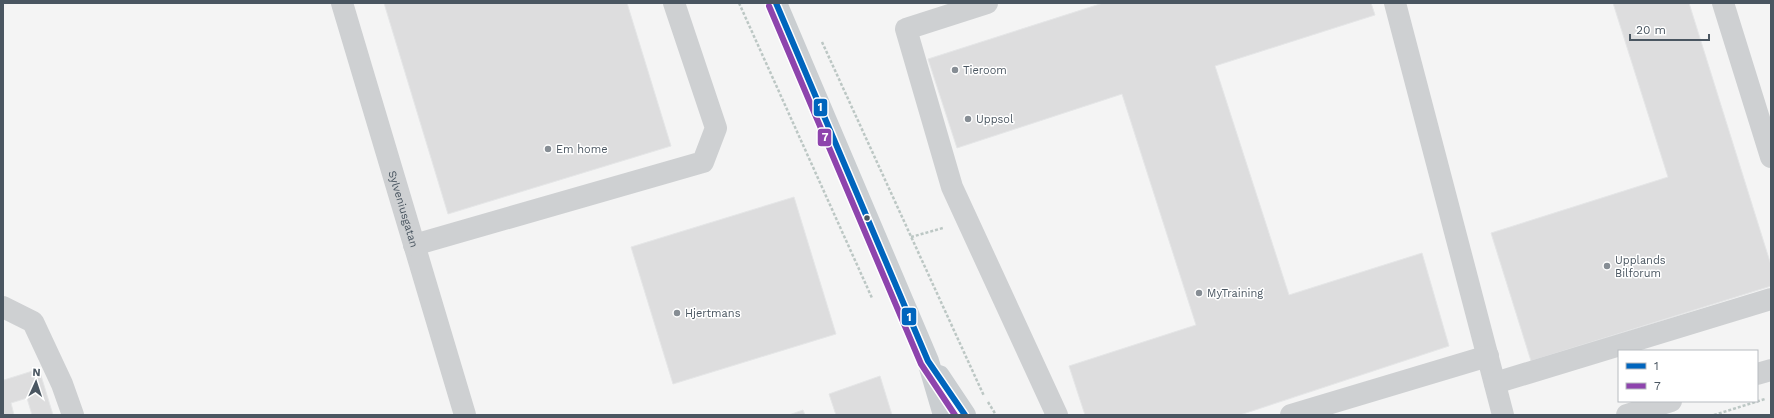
<svg xmlns="http://www.w3.org/2000/svg" width="1774" height="418" font-family="'Work Sans',sans-serif">
<style>
.building{fill:#ddddde;stroke:#e5e6e7}
.lines{fill:none;stroke-linecap:round;stroke-linejoin:round}
.path{stroke:#bcc7c4;stroke-width:2.5;stroke-dasharray:3 2;stroke-linecap:butt}
.minor{stroke:#ced0d2;stroke-width:22}
.major{stroke:#caced1;stroke-width:22}
.bus-1-casing{stroke:#fff;stroke-width:9}
.bus-2-casing{stroke:#fff;stroke-width:9}
.bus-1{stroke:#0065bd;stroke-width:6}
.bus-2{stroke:#8e44ad;stroke-width:6}
.poi-dot{fill:#868d94;stroke:#fff;stroke-width:1.5}
.bus-dot{fill:#4a5661;stroke:#fff;stroke-width:1.5}
.labels{text-anchor:middle;stroke-width:3;stroke-linejoin:round;paint-order:stroke}
.poi-label{font-size:11px;fill:#4a5661;stroke:#fff;text-anchor:start}
.street-label{font-size:11px;fill:#4a5661;stroke:#fff}
.line-badge{stroke:#fff;stroke-width:1.5}
.badge-label{font-size:11px;text-anchor:middle;font-weight:bold;fill:#fff}
</style>
<rect width="100%" height="100%" fill="#f4f4f4"/>
<g class="building">
<path d="M384,3H627L671,146L448,214Z"/>
<path d="M1103,3H1371L1375,15L1215,66L1289,295L1422,253L1449,346L1240,415H1085L1069,366L1196,325L1122,94L957,148L928,59Z"/>
<path d="M1613,3H1689L1771,265V286L1531,361L1491,233L1668,177Z"/>
<path d="M794,197L836,334L673,384L631,247Z"/>
<path d="M39,369L53,415H32L27,398L11,403L14,415H3V378L4,380Z"/>
<path d="M880,376L892,415H836L829,394Z"/>
<path d="M803,410L805,415H789Z"/>
</g>
<g class="lines">
<g class="path">
<path d="M739,3L872,298"/>
<path d="M822,42L984,396"/>
<path d="M911,237L943,228"/>
<path d="M988,402L996,415"/>
<path d="M1714,415L1765,399"/>
</g>
<g class="minor">
<path id="s1" d="M342,3L465,415"/>
<path d="M987,3L906,29L952,187L1057,415"/>
<path d="M1395,3L1503,415"/>
<path d="M1723,3L1771,157"/>
<path d="M414,245L703,162L716,128L674,3"/>
<path d="M3,307L33,322L62,384L73,415"/>
<path d="M1757,374L1771,370"/>
<path d="M1495,383L1771,299"/>
<path d="M1291,415L1488,356"/>
<path d="M1627,415L1671,401"/>
</g>
<g class="major">
<path d="M776,3L928,361L944,415"/>
<path d="M939,376L965,415"/>
</g>
<defs>
<path id="bus-1" d="M776,3L928,361L965,415"/>
<path id="bus-2" d="M769,6L921,364L955,415"/>
</defs>
<use href="#bus-1" class="bus-1-casing"/>
<use href="#bus-2" class="bus-2-casing"/>
<use href="#bus-1" class="bus-1"/>
<use href="#bus-2" class="bus-2"/>
</g>
<g class="poi-dot">
<circle cx="955" cy="70" r="4"/>
<circle cx="968" cy="119" r="4"/>
<circle cx="548" cy="149" r="4"/>
<circle cx="1607" cy="266" r="4"/>
<circle cx="1199" cy="293" r="4"/>
<circle cx="677" cy="313" r="4"/>
</g>
<circle class="bus-dot" cx="867" cy="218" r="3.5"/>
<g class="labels">
<g class="poi-label">
<text x="963" y="74">Tieroom</text>
<text x="976" y="123">Uppsol</text>
<text x="556" y="153">Em home</text>
<text x="1615" y="264">Upplands<tspan x="1615" dy="13">Bilforum</tspan></text>
<text x="1207" y="297">MyTraining</text>
<text x="685" y="317">Hjertmans</text>
</g>
<g class="street-label">
<text dy="4" stroke="none"><textPath href="#s1" startOffset="215">Sylveniusgatan</textPath></text>
</g>
</g>
<g class="line-badge">
<rect x="813" y="98" width="15" height="19" rx="4" fill="#0065bd"/>
<rect x="817" y="128" width="15" height="19" rx="4" fill="#8e44ad"/>
<rect x="901" y="307" width="16" height="19" rx="4" fill="#0065bd"/>
</g>
<g class="badge-label">
<text x="820" y="111">1</text>
<text x="825" y="141">7</text>
<text x="909" y="321">1</text>
</g>
<rect width="1774" height="418" fill="none" stroke="#4a5661" stroke-width="8"/>
<rect x="1618" y="350" width="140" height="52" fill="#ffffff" stroke="#b7bbc0"/>
<rect x="1626" y="363" width="20" height="6" fill="#0065bd" stroke="#b7bbc0"/>
<text x="1654" y="370" font-size="12" fill="#4a5661">1</text>
<rect x="1626" y="383" width="20" height="6" fill="#8e44ad" stroke="#b7bbc0"/>
<text x="1654" y="390" font-size="12" fill="#4a5661">7</text>
<g transform="translate(36 382) rotate(3)" stroke="#ffffff" stroke-width="3" paint-order="stroke">
<path d="M0-3L7 15L0 10L-7 15Z" fill="#4a5661"/>
<text y="-6" font-size="11" font-weight="bold" text-anchor="middle" fill="#4a5661">N</text>
</g>
<path d="M1630 34v6h79v-6" fill="none" stroke="#4a5661" stroke-width="2"/>
<text x="1636" y="34" font-size="12" fill="#4a5661" stroke="#ffffff" stroke-width="3" paint-order="stroke">20 m</text>
</svg>
